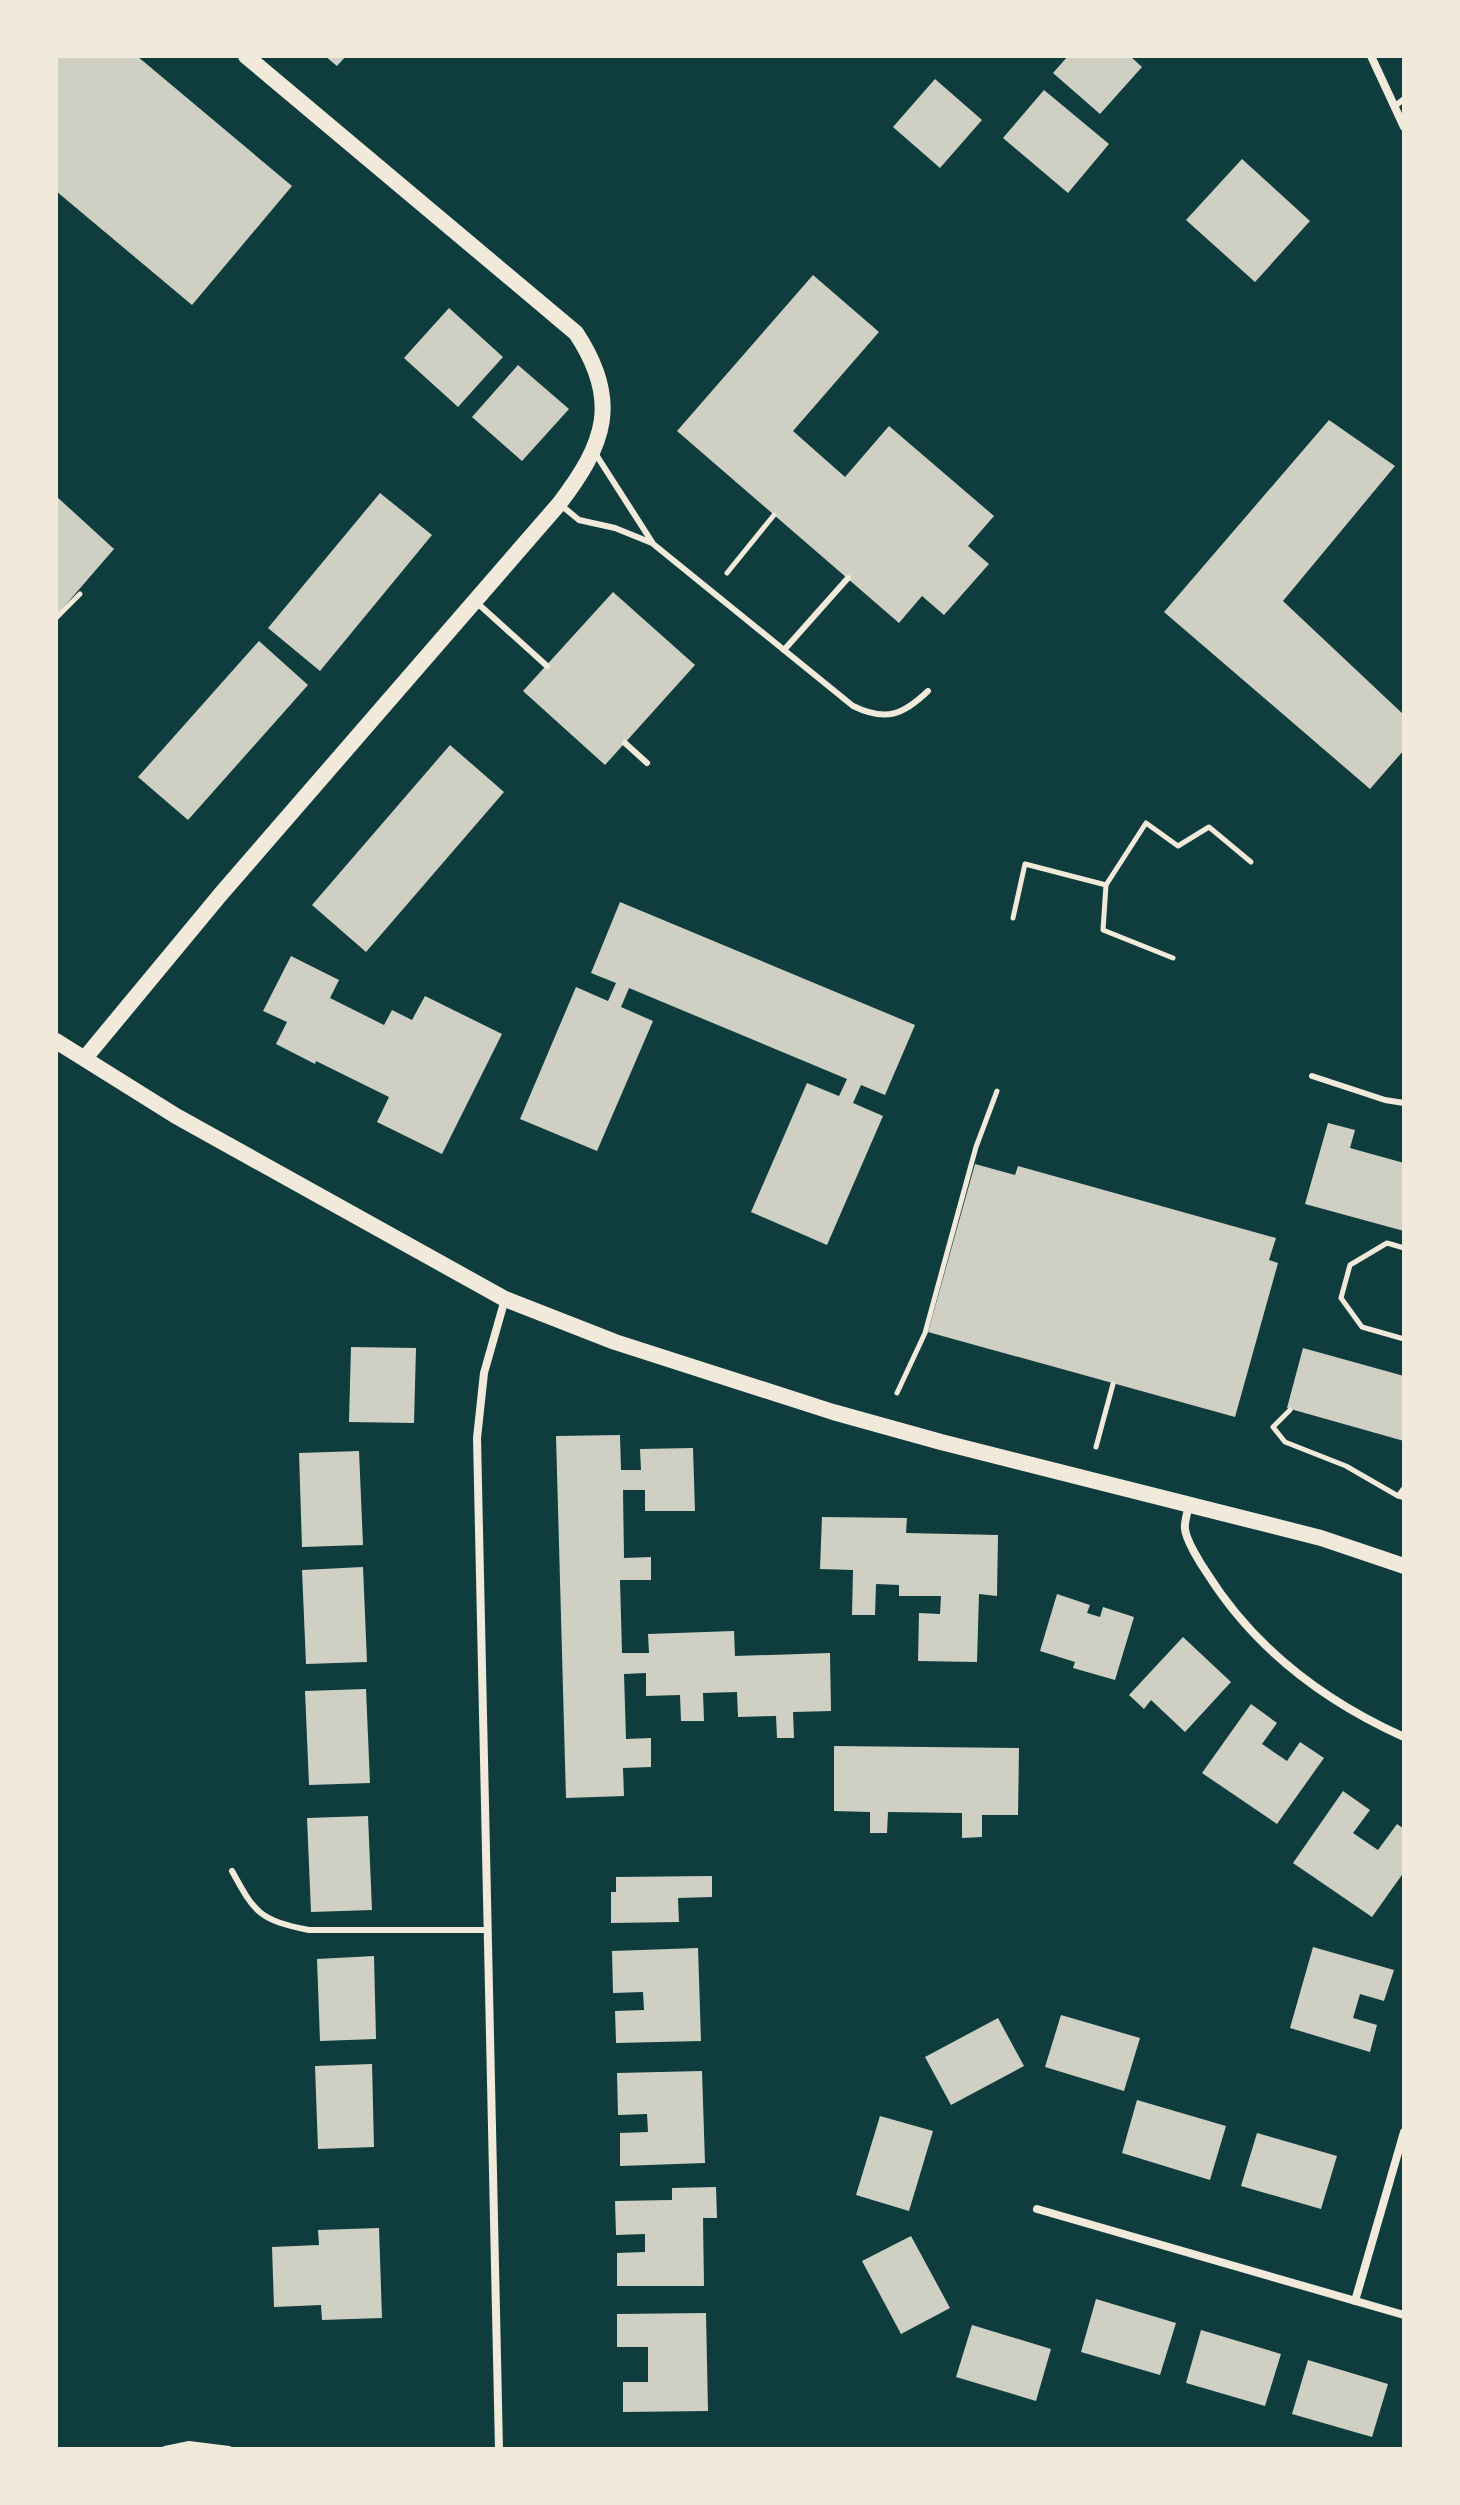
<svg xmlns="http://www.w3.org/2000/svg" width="1460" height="2505" font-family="Signika,sans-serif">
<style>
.building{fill:#cfcfc3}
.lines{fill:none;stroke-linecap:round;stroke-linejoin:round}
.path{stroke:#f1e9da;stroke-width:5}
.service{stroke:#f1e9da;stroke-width:6}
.minor{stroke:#f1e9da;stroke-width:8}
.secondary{stroke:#f1e9da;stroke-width:16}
</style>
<rect width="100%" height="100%" fill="#0f3d3e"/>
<g class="building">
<path d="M56,56H137L292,186L192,305L56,191Z"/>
<path d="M325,56H346L337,66Z"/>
<path d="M1068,56H1130L1142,67L1100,114L1053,73Z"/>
<path d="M935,79L982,120L940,168L893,127Z"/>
<path d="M1044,90L1109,144L1068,193L1003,138Z"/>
<path d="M1242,159L1310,221L1255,282L1186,220Z"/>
<path d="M813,275L879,332L793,431L845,477L889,426L994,516L968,546L989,564L944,615L922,596L899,623L677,431Z"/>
<path d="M449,308L503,357L458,407L404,358Z"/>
<path d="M518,365L569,409L522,461L472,417Z"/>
<path d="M1329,420L1395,466L1283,601L1404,715V750L1370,789L1164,612Z"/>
<path d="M380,493L432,535L320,671L268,628Z"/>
<path d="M56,496L114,549L56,616Z"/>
<path d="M613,592L695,665L605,765L523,691Z"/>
<path d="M259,641L308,685L188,820L138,777Z"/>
<path d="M450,745L504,792L366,952L312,905Z"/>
<path d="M620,902L915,1025L885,1095L861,1085L853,1103L883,1116L827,1245L751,1212L807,1083L839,1096L847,1079L629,988L621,1007L653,1021L597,1151L520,1119L576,987L608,1001L616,983L591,973Z"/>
<path d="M291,956L339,980L330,998L384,1025L392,1010L412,1020L425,996L502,1034L442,1154L377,1122L389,1097L316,1061L315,1064L276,1044L287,1022L263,1011Z"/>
<path d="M1328,1123L1355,1130L1350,1148L1404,1163V1231L1305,1204Z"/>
<path d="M975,1164L1015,1175L1018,1166L1276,1238L1269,1260L1278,1263L1235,1417L928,1332Z"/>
<path d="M351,1347L416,1348L414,1423L349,1422Z"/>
<path d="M1303,1348L1404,1376V1441L1287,1408Z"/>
<path d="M620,1435L621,1470H641L640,1449L693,1448L695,1511H645V1490H623L624,1558L651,1557V1580H620L622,1653H649L648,1634L734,1631L735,1656L830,1653L831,1711L793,1712L794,1738H777L776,1716L738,1717L737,1692L703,1693L704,1721H681L680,1695L646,1696V1673L624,1674L626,1739L651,1738V1767L623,1768L624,1796L566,1798L556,1436Z"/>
<path d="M359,1451L363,1545L302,1547L299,1453Z"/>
<path d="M822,1517L907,1518L906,1533L998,1535L997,1596L979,1594L977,1662L918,1661L919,1613L940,1614L941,1596H899V1585L876,1584L875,1615H852L853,1570L820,1569Z"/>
<path d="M363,1567L367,1662L306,1664L302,1570Z"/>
<path d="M1057,1594L1090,1605L1087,1613L1100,1617L1103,1607L1134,1617L1115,1680L1073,1668L1075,1662L1040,1651Z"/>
<path d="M1183,1637L1231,1682L1185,1732L1151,1700L1144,1709L1129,1695Z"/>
<path d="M366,1689L370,1783L309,1785L305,1691Z"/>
<path d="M1251,1704L1277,1723L1262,1744L1287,1761L1300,1742L1324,1758L1277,1824L1202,1773Z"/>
<path d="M834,1746L1019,1748L1018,1815H982V1837L962,1838V1813L888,1812L887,1833H870V1812L834,1811Z"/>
<path d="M1343,1791L1370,1810L1353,1833L1378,1850L1397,1824L1404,1829V1872L1372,1917L1293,1863Z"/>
<path d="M368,1816L372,1910L311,1912L307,1818Z"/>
<path d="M712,1876V1897L678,1898L679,1922L611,1923V1892H616V1877Z"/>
<path d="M1313,1947L1394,1970L1384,2001L1360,1994L1353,2018L1377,2025L1370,2052L1290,2028Z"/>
<path d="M698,1948L701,2041L616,2043L615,2011L644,2010L643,1992L613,1993L612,1951Z"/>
<path d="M374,1956L376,2039L320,2041L317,1959Z"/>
<path d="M1061,2015L1140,2038L1124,2091L1045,2067Z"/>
<path d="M998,2018L1024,2066L951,2105L925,2057Z"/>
<path d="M372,2064L374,2147L318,2149L315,2066Z"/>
<path d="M702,2071L705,2163L620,2166V2133L648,2132L647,2114L618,2115L617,2073Z"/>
<path d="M1137,2100L1226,2126L1210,2180L1122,2153Z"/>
<path d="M880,2116L933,2131L909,2211L856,2195Z"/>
<path d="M1257,2133L1337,2156L1321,2209L1241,2186Z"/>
<path d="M716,2187L717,2218H703L704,2286H617V2253L645,2252V2234L616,2235L615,2201L672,2200V2188Z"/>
<path d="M379,2228L382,2318L322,2320L321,2305L274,2307L272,2247L319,2245L318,2230Z"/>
<path d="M911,2236L950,2308L901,2334L862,2261Z"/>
<path d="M1096,2299L1176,2323L1160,2375L1081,2352Z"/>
<path d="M706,2313L708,2411L623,2412V2382H648V2347H617V2314Z"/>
<path d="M972,2325L1051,2349L1036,2401L956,2377Z"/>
<path d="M1201,2330L1281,2354L1265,2406L1186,2383Z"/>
<path d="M1308,2360L1388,2384L1372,2437L1292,2414Z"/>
</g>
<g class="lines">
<g class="path">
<path d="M727,573L774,515"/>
<path d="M56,618L80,594"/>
<path d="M1013,918L1025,864L1106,885"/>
<path d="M1173,958L1103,930L1106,885L1146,823L1178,846L1209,827L1251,862"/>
<path d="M1404,1248L1387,1243L1350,1265L1341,1298L1362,1327L1404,1339"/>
<path d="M897,1393L925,1333L976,1147L997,1091"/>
<path d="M1290,1410L1273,1427L1285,1442L1346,1466L1398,1496"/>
<path d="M1096,1447L1113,1384"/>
<path d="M1404,1488L1398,1496L1404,1498"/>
</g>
<g class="service">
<path d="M1395,106L1404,99"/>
<path d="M595,453L652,542"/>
<path d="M562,506L579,520L615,528L652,543L853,706C886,722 903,715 928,691"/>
<path d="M475,601L547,666"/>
<path d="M784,650L848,578"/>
<path d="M625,743L647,763"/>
<path d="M1312,1076L1385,1100L1404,1103"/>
<path d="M232,1871C255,1913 259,1920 309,1930H487"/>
<path d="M165,2449L189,2444L229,2449"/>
</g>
<g class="minor">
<path d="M1371,56L1404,127"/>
<path d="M1189,1504C1188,1511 1184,1522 1185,1529C1186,1540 1200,1563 1207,1573C1254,1648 1324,1701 1404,1737"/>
<path d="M1037,2209L1404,2315"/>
<path d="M1355,2301L1404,2132"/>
<path d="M499,2449L477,1438L484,1373L505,1299"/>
</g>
<g class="secondary">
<path d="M56,1041L176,1116L505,1299L615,1342L833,1412L941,1442L1321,1538L1404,1566"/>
<path d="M85,1058L220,895L559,504C605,444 621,401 576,333L246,56"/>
</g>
</g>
<rect width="1460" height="2505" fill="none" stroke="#f1e9da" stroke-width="116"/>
</svg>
